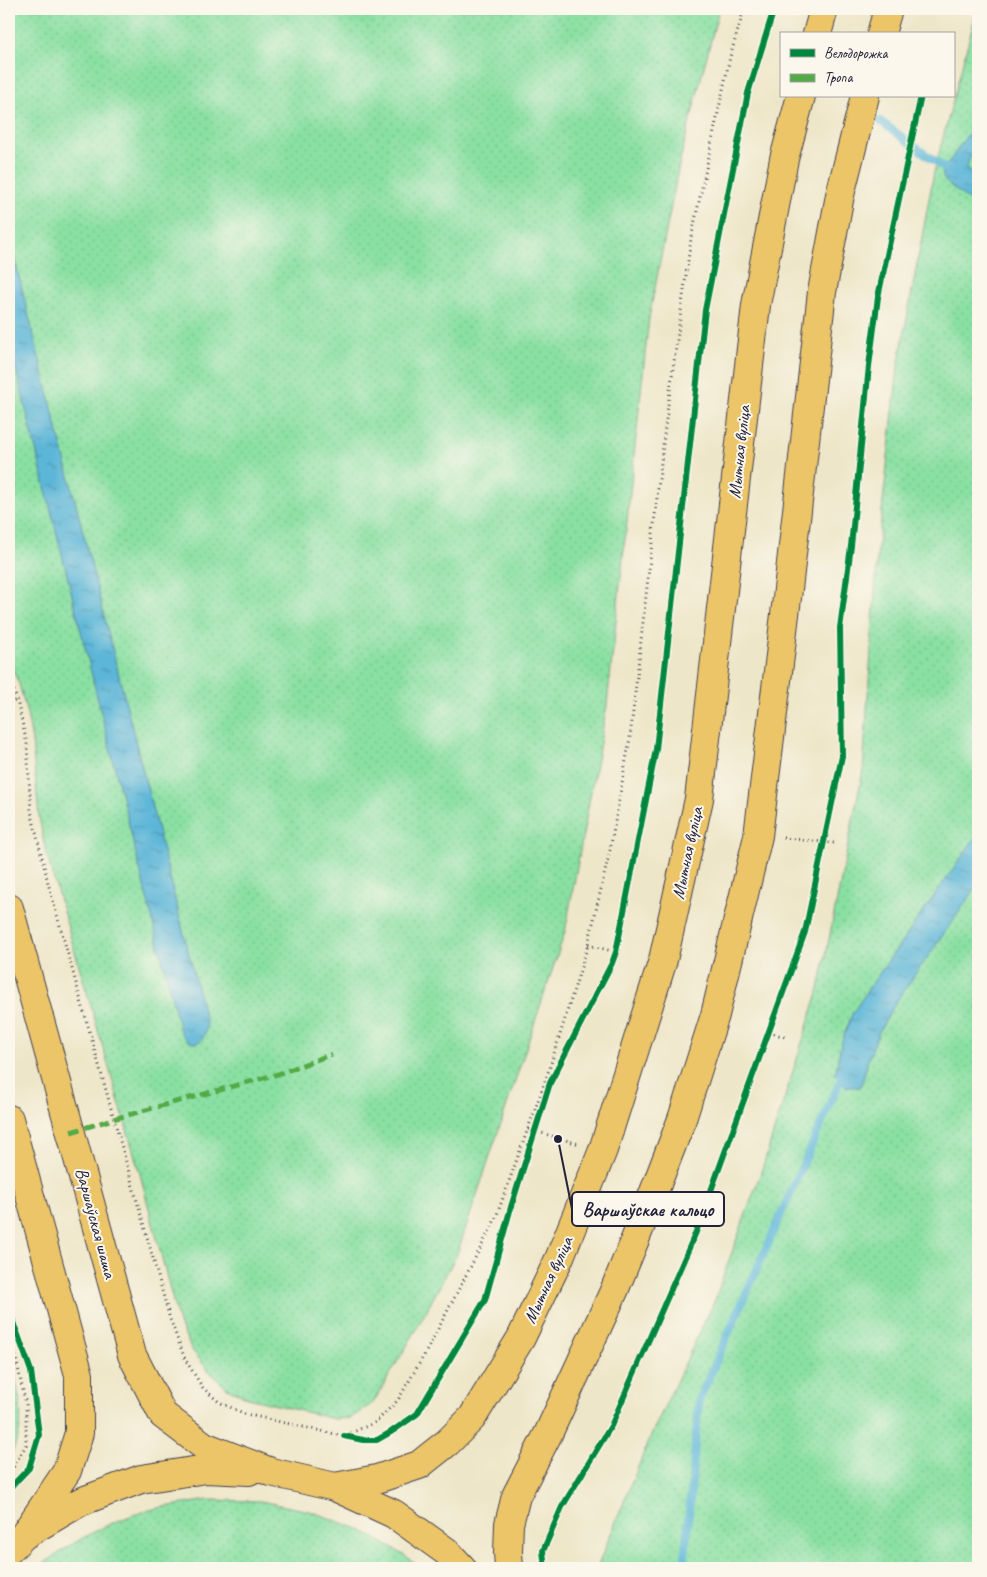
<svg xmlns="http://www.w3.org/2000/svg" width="987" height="1577" font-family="Caveat,sans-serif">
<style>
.grass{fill:url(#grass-dots);stroke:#56816f}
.water{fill:url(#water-ripples);stroke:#3e6c8a}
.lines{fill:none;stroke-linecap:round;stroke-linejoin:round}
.stream{stroke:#5bb6d8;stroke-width:8}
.highway-casing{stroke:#413f50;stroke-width:30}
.path{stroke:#413f50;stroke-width:3;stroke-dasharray:1 4;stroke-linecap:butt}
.highway{stroke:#ecc569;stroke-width:28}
.quiet{stroke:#53aa46;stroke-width:5;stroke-dasharray:10 5;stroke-linecap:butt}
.cycleway-casing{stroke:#fbf7ec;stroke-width:9}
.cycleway{stroke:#00873e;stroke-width:6}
.labels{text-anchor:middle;stroke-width:4;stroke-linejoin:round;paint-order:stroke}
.street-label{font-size:18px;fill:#22223b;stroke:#fbf7ec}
.leader{fill:none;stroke:#22223b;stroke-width:2}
.callout-dot{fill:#22223b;stroke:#fbf7ec;stroke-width:2}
.callout{fill:#fbf7ec;stroke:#22223b;stroke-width:2}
.callout-label{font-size:19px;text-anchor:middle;font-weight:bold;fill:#22223b}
</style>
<defs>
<pattern id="grass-dots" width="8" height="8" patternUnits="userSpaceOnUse" patternTransform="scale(1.25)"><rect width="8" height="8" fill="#8ae0a3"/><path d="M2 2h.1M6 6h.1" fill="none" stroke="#77c08d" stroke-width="1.8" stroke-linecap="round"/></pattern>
<pattern id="water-ripples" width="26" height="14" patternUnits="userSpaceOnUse" patternTransform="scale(1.25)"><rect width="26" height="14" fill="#5bb6d8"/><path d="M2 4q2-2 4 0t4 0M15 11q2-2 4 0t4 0" fill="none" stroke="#4b94b0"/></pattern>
</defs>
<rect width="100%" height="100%" fill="#fbf7ec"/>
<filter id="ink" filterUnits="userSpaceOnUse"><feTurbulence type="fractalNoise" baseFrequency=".02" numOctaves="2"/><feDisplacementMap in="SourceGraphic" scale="10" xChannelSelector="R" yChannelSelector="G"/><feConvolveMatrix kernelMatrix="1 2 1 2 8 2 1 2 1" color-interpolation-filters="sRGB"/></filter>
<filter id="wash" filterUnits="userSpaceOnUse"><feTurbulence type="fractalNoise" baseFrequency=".0096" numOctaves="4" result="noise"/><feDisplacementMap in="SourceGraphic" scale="20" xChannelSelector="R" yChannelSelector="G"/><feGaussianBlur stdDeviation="1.12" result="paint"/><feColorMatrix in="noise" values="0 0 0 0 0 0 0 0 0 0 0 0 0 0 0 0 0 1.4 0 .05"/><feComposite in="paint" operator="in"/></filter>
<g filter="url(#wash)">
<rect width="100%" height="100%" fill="#eee6c8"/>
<g class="grass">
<path d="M9,9H719L680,160L649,318L607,705L565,932L457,1254L415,1332L373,1403L351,1418L334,1419L248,1398L227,1388L208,1370L192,1350L179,1324L140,1174L46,853L39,817L32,741L27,714L19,684L9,661Z"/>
<path d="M977,9L978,1568H597L652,1433L714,1302L762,1169L819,989L863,770L878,547L898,367L934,172Z"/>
<path d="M9,1354C18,1388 30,1425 9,1457Z"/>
<path d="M208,1500L260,1501L310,1511L359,1529L404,1555L420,1568H38C73,1541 114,1518 158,1508C175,1505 192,1503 208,1500Z"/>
</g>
<g class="water">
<path d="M978,119C978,126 980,136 978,143C975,157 956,164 978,181V208L946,182L943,177V171Z"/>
<path d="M9,237L206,1022C208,1044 191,1052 180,1031L9,341Z"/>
<path d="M978,834V885L896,1002L879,1032L869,1057L861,1087H846L835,1074L841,1044L852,1014L869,988Z"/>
</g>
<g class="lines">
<g class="stream">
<path d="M880,121L953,174"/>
<path d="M684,1568L699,1400L844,1072"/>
</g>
</g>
</g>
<g filter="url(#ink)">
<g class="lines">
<defs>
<g id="highway">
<path d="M817,34L824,9"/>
<path d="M881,34L888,9"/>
<path d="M9,908L132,1355L163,1415L204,1446L271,1472L335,1487L394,1514L447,1552L462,1568"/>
<path d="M9,1119L79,1375V1433L67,1471L24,1535"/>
<path d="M335,1487L377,1479L419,1465L448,1442L472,1418L521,1338L559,1259L603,1150L663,960L699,799L756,305L784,159L801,96"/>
<path d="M9,1550L24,1535L80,1502L141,1479L206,1469L249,1471"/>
<path d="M509,1568L508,1552L509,1524L516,1496L548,1434L614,1291L647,1210L682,1119L715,1015L758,836L787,598L822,292L840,195L865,96"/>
</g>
</defs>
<use href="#highway" class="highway-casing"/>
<g class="path">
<path d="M9,676L17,700L27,744L31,811L48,883L170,1319L185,1359L203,1388L219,1402L245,1414L344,1436L376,1422L398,1400L426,1352L495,1220L547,1076L588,945L610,850L630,738L665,427L691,239L730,57L744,9"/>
<path d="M9,703L17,700"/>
<path d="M783,838L834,843"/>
<path d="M588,945L616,952"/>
<path d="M769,1032L788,1038"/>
<path d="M528,1129L579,1144"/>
<path d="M9,1326L26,1405V1445L9,1475"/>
</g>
<use href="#highway" class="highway"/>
<path class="quiet" d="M71,1132L113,1119L278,1074L332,1054"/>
<defs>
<g id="cycleway">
<path d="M9,1310L31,1371L39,1435L29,1468L9,1489"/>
<path d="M344,1436L363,1440H377L391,1432L417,1414L485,1300L511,1207L550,1083L612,963L616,952L656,749L705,310L748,93L774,9"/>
<path d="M545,1568L543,1551L562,1507L611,1426L696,1232L805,932L842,756L840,628L851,546L869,366L878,297L921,96"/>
</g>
</defs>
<use href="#cycleway" class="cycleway-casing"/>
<use href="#cycleway" class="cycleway"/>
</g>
</g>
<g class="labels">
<g class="street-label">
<text transform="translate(739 452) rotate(-84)" y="6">Мытная вуліца</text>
<text transform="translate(687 853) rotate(-78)" y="6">Мытная вуліца</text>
<text transform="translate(96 1223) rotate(75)" y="6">Варшаўская шаша</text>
<text transform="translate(548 1280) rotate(-65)" y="6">Мытная вуліца</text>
</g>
</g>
<path class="leader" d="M558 1139L572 1209"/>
<circle class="callout-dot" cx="558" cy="1139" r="5"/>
<rect class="callout" x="572" y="1192" width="152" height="34" rx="5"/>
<g class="callout-label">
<text x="648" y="1216">Варшаўскае кальцо</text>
</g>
<rect width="987" height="1577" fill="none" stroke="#fbf7ec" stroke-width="30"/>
<rect x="780" y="32" width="175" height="65" fill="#fbf7ec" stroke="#a4a2a5"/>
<rect x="790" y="49" width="25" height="8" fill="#00873e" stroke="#a4a2a5"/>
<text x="824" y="58" font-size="15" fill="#22223b">Велодорожка</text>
<rect x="790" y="74" width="25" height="8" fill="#53aa46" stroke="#a4a2a5"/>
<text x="824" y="82" font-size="15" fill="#22223b">Тропа</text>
</svg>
